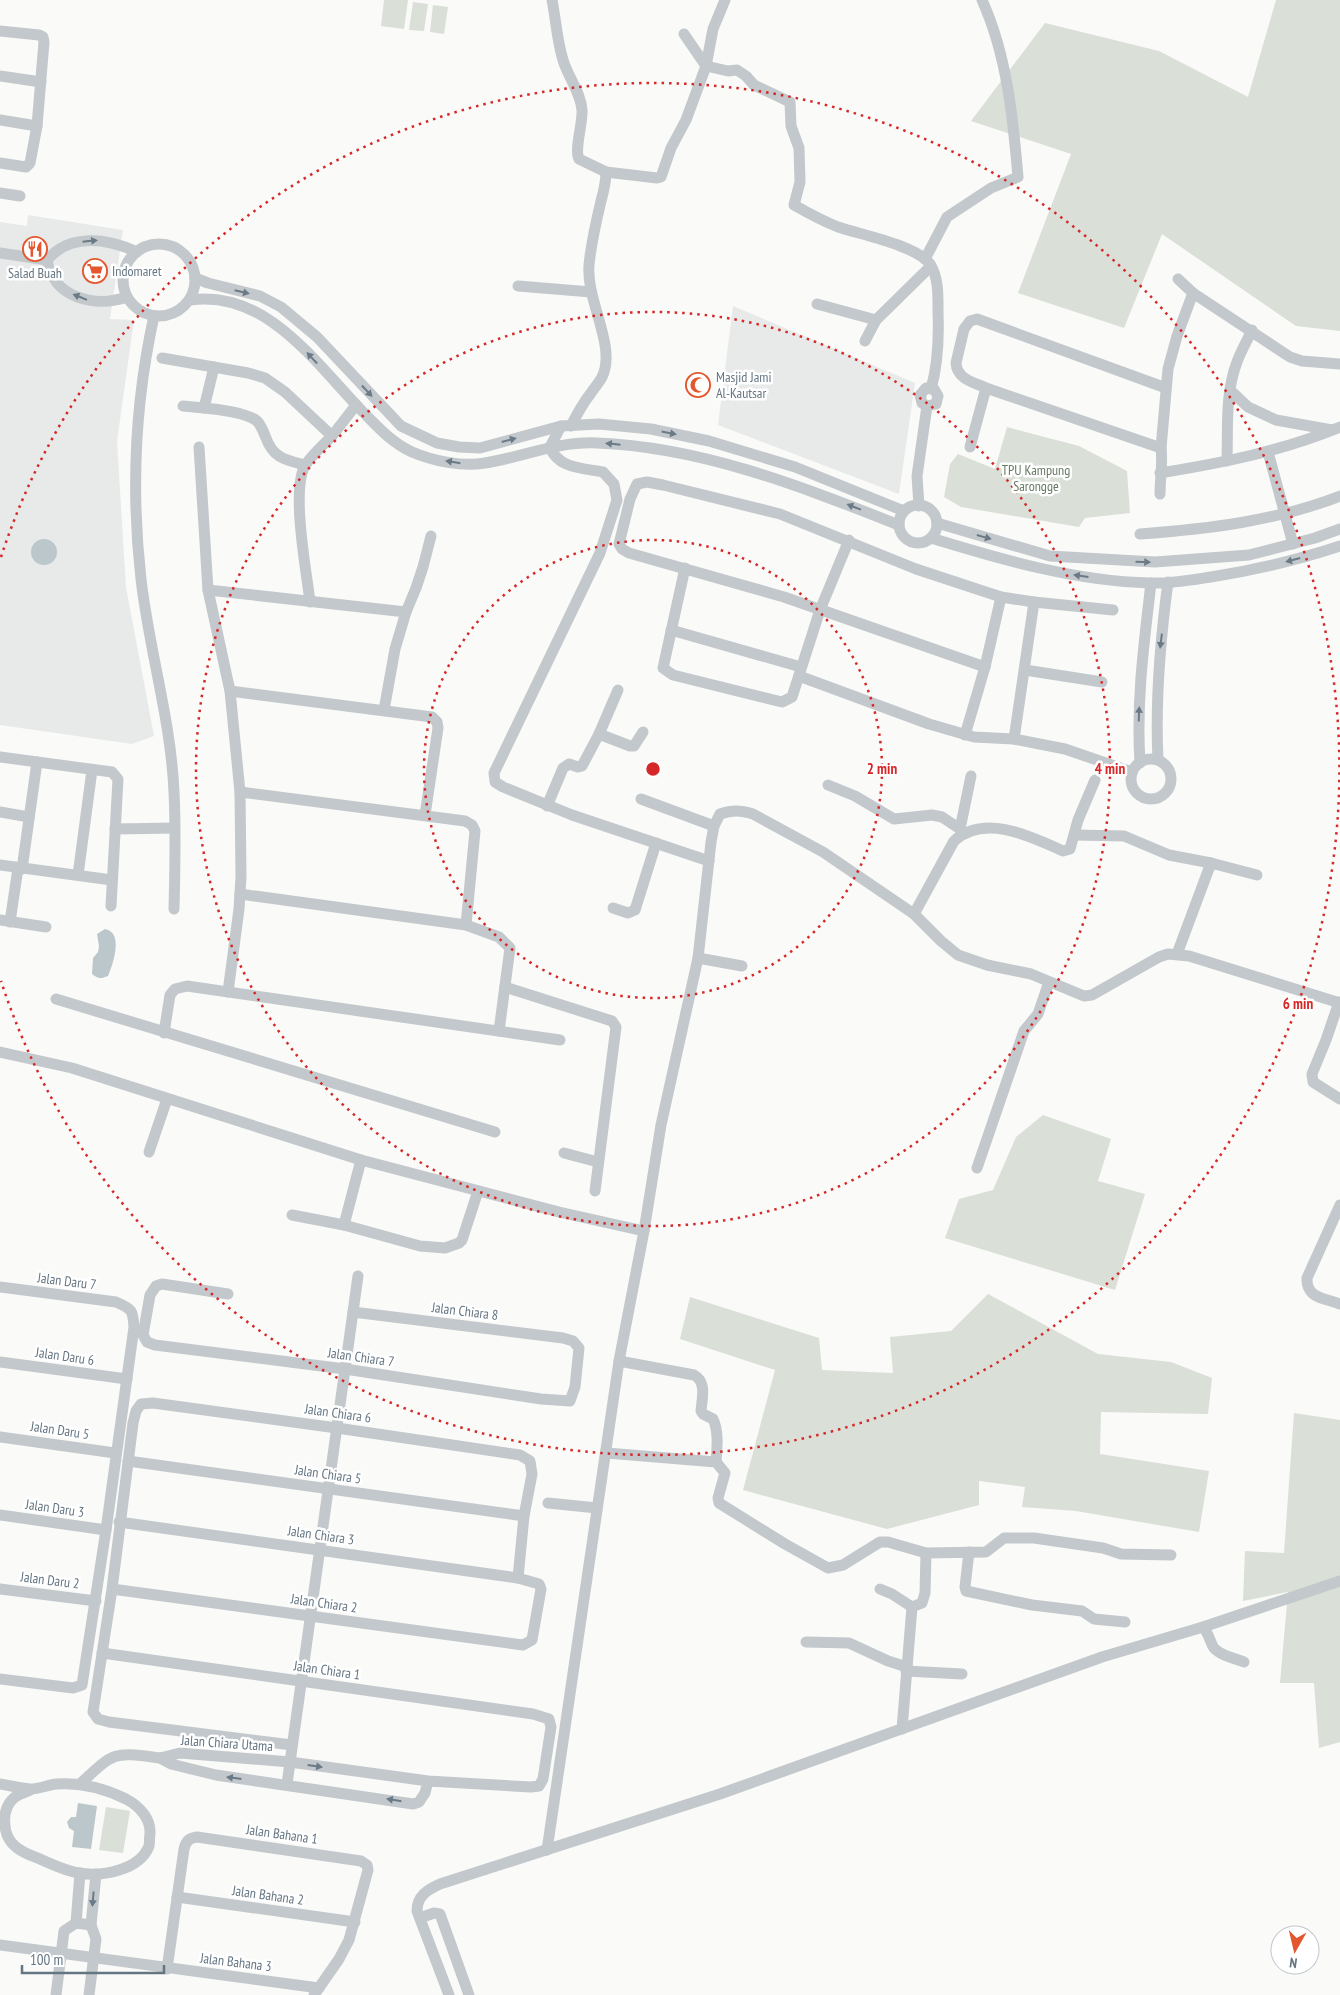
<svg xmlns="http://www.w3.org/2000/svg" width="1340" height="1995" font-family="'PT Sans Narrow',sans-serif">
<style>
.built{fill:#e8e9e9}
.green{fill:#dadfd7}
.water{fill:#bbc7cb}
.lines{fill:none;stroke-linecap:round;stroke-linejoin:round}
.minor{stroke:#c3c8cc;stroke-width:11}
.oneway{fill:#6a7a87}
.ring{fill:none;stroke:#d62828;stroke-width:2.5;stroke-dasharray:2.5 5}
.labels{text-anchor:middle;stroke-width:5;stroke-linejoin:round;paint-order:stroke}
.poi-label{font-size:14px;fill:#657683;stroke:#fff;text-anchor:start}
.park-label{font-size:14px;fill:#687a64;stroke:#fff}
.street-label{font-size:14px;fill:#657683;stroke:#fff}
.centre{fill:#d62828;stroke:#fff;stroke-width:2.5}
.ring-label{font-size:15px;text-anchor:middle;font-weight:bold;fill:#d62828;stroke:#fff;stroke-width:5;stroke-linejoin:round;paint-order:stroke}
</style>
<rect width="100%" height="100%" fill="#fafaf8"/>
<g class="built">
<path d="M28,215L123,230L110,319L134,320L117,441L126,587L154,736L132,744L0,725V222L27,226Z"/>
<path d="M733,306L915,383L899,494L718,425Z"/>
</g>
<g class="green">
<path d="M384,0H408L404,29L381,26Z"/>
<path d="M1276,0H1340V331L1296,326L1162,234L1124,328L1018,293L1071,154L971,121L1045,23L1159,51L1248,97Z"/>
<path d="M413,2L428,4L424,31L409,30Z"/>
<path d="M433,5L448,7L444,34L430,32Z"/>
<path d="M1007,427L1079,446L1127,471L1130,513L1085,518L1079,527L961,507L944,497L950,464L958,454L995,469Z"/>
<path d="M1043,1115L1111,1139L1098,1181L1145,1194L1115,1290L945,1238L959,1199L993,1190L1016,1137Z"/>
<path d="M988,1294L1098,1354L1171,1362L1212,1378L1208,1414L1101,1412L1100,1454L1209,1471L1199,1532L1076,1511L1022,1507L1025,1487L979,1481V1505L887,1529L743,1490L775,1370L680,1339L690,1297L819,1338L822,1370L893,1373L890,1337L951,1331Z"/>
<path d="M1294,1413L1340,1420V1742L1319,1748L1314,1683H1280L1288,1592L1243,1601L1245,1551L1284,1553Z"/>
<path d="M106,1807L130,1811L123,1853L99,1850Z"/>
</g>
<g class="water">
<circle cx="44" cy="552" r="13"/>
<path d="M105,929C124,932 113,965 108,976C101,979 98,979 92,974L93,958L98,952L99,946L97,934Z"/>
<path d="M78,1803L97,1806L91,1849L72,1847L74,1831L69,1828L67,1822L71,1817H76Z"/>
</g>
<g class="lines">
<g class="minor">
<path d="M552,0C556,20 557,41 563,60C568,77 581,93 582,110C583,123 574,150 579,159L606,172C606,183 604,190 601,201C596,222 591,244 589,265C586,301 617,347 602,377C599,383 594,388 591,393C583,403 577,414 571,426"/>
<path d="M0,31L39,35L43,37L44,42L37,126L30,163L26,167L0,163"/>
<path d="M684,34L706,66"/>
<path d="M706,66L713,29L725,0"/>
<path d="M0,76L41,82"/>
<path d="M0,120L37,126"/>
<path d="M606,172L657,178L661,177L671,148L686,120L706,66L728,71L737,70L746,76L754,85L790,102L791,126L799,148L800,182L794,205C808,213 823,221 838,227C862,235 915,245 930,264C939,278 938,297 938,313C939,338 938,364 931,389"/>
<path d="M0,193L20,196"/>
<circle cx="159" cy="280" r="36"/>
<path d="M0,253L47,260"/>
<path d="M925,259L947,217L991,188L1018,177C1013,118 1007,55 982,0"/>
<path d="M47,260C53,298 95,308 127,297"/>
<path d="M47,260C71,232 108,239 137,252"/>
<path d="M195,278L208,283L260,296L281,307L317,337L401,426L437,443L459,447L480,448L561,426L599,424L651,429L709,441L795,467L904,511"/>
<path d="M1178,279L1193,293L1290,357L1302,361L1340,364"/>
<path d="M518,286L591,292"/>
<path d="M190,300C267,289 316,364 363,412C378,427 392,443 412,452C433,461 462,467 485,463C523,457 558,441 597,443C703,447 802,487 899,525"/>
<path d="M817,304L876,320"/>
<path d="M154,316C135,402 131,491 141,579C149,650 171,720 174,792C176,831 175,870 174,909"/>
<path d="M865,341L876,320L931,266"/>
<path d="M162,358L248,373L265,378L285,392L332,436C323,445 313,454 306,464C290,487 307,574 310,602"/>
<path d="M214,367L204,408C218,409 247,413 257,421C261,425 264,433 266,438C273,458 286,460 305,465"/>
<path d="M1230,390L1248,407L1276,420L1332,430"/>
<path d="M183,406L204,408"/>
<path d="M561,426L550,447C558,469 584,468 603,472L614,484L617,500L600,553L494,773L495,782L503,787L572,815L709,861"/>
<path d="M332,436L356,405"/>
<path d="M199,447L208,590L230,691L240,792L241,877L239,909L228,992"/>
<path d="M970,447L986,388"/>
<path d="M1161,448L986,388C973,382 957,379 956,363L964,329L970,321L977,319L1166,388"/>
<path d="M1268,452L1293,544"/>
<path d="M1227,461C1228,428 1225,393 1237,362C1241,351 1247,341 1252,330"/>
<path d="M1160,473C1222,463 1282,451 1340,427"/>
<path d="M1160,494C1160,479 1163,463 1161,448L1168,369L1177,336L1193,293"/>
<circle cx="918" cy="524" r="19"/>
<path d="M919,506L917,476L927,406L922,403L920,395L926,388L934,389L938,396L936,404L927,406"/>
<path d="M937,523L1050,556L1155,562L1249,555L1315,538L1340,529"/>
<path d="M1140,534C1208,529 1276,521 1340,496"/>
<path d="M931,538C1003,560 1075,581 1150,583C1170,584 1191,580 1211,577C1255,570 1298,560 1340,546"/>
<path d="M685,568L663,668L673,675L782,702L792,697L820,610L849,540"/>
<path d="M208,590L406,612"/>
<path d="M671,630L801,667"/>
<path d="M985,667L784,597L629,553L622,549L619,544L630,499L637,484L647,482L663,485L780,514L916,569L1001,597L1034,602L1113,610"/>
<path d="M1025,670L1102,682"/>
<path d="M799,676L929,724L974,737L1014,739L1065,749L1132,772"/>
<path d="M230,691L432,717L437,722L438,728L425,815"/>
<path d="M384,710L395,649L406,612L416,588L423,567L431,536"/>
<path d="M599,734L630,746H634L643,732"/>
<path d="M965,735L985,667L1001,597"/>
<path d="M1014,739L1034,602"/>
<path d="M0,757L112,772L118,779L111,906"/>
<circle cx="1151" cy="779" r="20"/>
<path d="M1158,760C1155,700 1160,642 1168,582"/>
<path d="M1140,763C1136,702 1144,643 1151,583"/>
<path d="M828,785L855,796L894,819L932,815L942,817L960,829L962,834"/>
<path d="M240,792L465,821L472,825L475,831L466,925"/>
<path d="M641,799L714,826"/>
<path d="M547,806L563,768L569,764L578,767L582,766L599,734L618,690"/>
<path d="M0,812L29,817"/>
<path d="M115,829L174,828"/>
<path d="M960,829L971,776"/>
<path d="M1075,835L1124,836L1169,855L1211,863L1257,875"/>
<path d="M0,865L112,880"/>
<path d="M22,869L37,762"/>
<path d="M78,875L92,770"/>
<path d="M240,894L466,925L499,937L510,948L499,1031"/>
<path d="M613,908L628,913L635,910L656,843"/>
<path d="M914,914L954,841C985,813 1032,837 1063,851L1070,849L1078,820L1095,780"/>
<path d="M0,920L46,927"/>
<path d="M10,922L18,868"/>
<path d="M1177,954L1211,863"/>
<path d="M698,958L742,966"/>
<path d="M505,987L612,1021L616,1027L595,1191"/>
<path d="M56,999L495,1132"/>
<path d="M1339,1002L1326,1040L1312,1074L1313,1082L1340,1099"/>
<path d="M164,1033L170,995L175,989L187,986L560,1040"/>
<path d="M0,1052L72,1068L361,1160L559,1212L644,1231L619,1361L547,1850"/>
<path d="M149,1152L167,1099"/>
<path d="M564,1153L598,1162"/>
<path d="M977,1168L1024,1031L1038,1014L1049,982"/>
<path d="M1340,1205L1307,1278C1306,1298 1324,1298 1340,1304"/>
<path d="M292,1215L344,1225L420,1246L445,1248L459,1243L462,1240L478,1191"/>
<path d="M344,1225L361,1160"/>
<path d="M644,1231L661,1125L698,958L711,842L714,826L720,814C732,810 740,810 753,814L823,852L914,914L941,941L958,955L987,965L1031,974L1084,996L1092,995L1159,957L1168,954L1189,956L1340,1003"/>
<path d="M0,1287L116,1302C132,1309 133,1310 134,1327L106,1530L82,1685L73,1688L0,1679"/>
<path d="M228,1294L162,1284L156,1286L150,1295L143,1335L147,1342L155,1345L345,1369L541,1399L570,1401L575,1387L579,1348L573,1341L563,1338L353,1312"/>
<path d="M619,1361L694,1375C707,1382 702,1398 701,1411L703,1414L713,1419C719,1432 717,1448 716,1462"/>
<path d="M0,1362L127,1379"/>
<path d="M0,1437L115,1453"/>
<path d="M607,1453L716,1462L725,1473L718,1498L719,1503L785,1544L828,1568L843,1565L880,1542H888L926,1553L986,1552L1004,1538H1034L1103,1548L1121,1554L1171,1555"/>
<path d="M128,1461L524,1516"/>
<path d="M548,1503L597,1508"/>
<path d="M0,1515L106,1530"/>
<path d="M119,1522L518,1578"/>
<path d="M969,1552L965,1587L966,1591L1032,1605L1082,1611L1094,1619L1125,1622"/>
<path d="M0,1589L96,1601"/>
<path d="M112,1589L523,1645L532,1640L541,1589L539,1584L518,1578L524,1516L532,1474L530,1461L520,1455L337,1428L153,1403L141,1404L136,1411L133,1423L112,1589L93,1712L98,1719L109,1722L292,1745"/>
<path d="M880,1589L892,1594L912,1607"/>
<path d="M1203,1627C1210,1635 1210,1643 1214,1648C1221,1656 1235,1658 1244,1662"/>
<path d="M806,1642L849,1643L888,1661L907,1667"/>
<path d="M102,1653L533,1714L549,1719L551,1727L543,1779L539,1786L531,1787L428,1781L290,1762L180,1753L160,1758L171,1764L216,1775L413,1804L419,1802L425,1793L428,1781"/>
<path d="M906,1671L962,1674"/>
<path d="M902,1729L912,1607L922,1603L925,1593L926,1553"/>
<path d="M0,1784C10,1786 20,1788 30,1789C39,1789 48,1785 56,1784C81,1782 104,1788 126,1799C139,1806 151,1818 150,1834C149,1838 150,1842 149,1846C140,1870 102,1877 79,1873C66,1871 53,1865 40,1859C32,1856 23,1853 16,1847C2,1836 0,1809 15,1797C20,1794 27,1792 32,1789"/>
<path d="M80,1784C115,1751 113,1752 160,1758"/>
<path d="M287,1784L358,1276"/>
<path d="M177,1897L355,1922"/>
<path d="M420,1918L434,1913L440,1914L469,1995"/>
<path d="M76,1923L80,1873"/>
<path d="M0,1945L319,1988"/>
<path d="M167,1969L184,1849C186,1841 189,1838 197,1837L361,1861L367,1865L368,1870L349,1940L339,1959L314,1995"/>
<path d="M56,1995L64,1931L76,1923L91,1925"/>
<path d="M89,1995L96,1939L91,1925L96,1874"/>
<path d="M449,1995L417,1911C417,1896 427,1890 440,1884L720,1794L1102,1657L1203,1627L1340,1581"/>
</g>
</g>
<defs><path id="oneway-solid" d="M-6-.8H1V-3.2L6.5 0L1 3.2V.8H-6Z" transform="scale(1.25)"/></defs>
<g class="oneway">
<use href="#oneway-solid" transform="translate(90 241) rotate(-6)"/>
<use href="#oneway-solid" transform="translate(242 292) rotate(13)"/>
<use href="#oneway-solid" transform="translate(80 297) rotate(-158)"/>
<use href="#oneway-solid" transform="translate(312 358) rotate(-133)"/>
<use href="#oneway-solid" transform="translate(367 391) rotate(47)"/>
<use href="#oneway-solid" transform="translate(669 433) rotate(11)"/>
<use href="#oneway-solid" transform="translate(509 440) rotate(-15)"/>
<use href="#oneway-solid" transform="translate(613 444) rotate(-174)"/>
<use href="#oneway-solid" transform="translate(453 462) rotate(-171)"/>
<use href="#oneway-solid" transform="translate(854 507) rotate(-159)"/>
<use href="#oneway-solid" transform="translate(984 537) rotate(16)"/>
<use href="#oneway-solid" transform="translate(1293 560) rotate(165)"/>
<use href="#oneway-solid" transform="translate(1143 562) rotate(2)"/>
<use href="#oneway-solid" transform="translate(1081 576) rotate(-172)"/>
<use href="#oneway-solid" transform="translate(1161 641) rotate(97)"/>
<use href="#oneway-solid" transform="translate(1139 714) rotate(-88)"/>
<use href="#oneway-solid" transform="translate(315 1766) rotate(8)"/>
<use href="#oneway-solid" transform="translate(234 1778) rotate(-173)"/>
<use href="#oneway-solid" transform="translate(394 1800) rotate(-171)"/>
<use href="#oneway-solid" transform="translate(93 1899) rotate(95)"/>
</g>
<g class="ring">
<circle cx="653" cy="769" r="229"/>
<circle cx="653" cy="769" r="457"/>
<path d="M1 557A686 686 0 1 1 1 981"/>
</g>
<defs>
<symbol id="restaurant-ring" viewBox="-11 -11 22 22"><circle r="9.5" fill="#fff" stroke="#e4572e" stroke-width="1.5"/><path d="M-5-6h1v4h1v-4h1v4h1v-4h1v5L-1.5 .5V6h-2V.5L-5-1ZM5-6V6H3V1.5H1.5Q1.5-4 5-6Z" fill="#e4572e"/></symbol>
<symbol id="supermarket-ring" viewBox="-11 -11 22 22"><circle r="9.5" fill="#fff" stroke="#e4572e" stroke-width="1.5"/><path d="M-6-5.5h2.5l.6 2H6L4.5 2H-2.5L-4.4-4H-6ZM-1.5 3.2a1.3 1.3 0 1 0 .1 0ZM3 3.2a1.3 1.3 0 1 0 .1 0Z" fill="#e4572e"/></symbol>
<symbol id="mosque-ring" viewBox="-11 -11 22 22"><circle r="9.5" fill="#fff" stroke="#e4572e" stroke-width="1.5"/><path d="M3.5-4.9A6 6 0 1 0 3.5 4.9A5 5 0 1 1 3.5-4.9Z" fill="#e4572e"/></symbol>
</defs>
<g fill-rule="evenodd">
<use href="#restaurant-ring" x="21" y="235" width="28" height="28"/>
<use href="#supermarket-ring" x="81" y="257" width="28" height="28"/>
<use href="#mosque-ring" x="684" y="371" width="28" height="28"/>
</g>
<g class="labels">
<g class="poi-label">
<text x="112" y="276">Indomaret</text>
<text x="35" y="278" text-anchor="middle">Salad Buah</text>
<text x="716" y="382">Masjid Jami<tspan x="716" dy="16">Al-Kautsar</tspan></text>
</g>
<g class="park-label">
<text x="1036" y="475">TPU Kampung<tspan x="1036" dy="16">Sarongge</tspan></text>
</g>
<g class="street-label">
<text transform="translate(67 1281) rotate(7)" y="5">Jalan Daru 7</text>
<text transform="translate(465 1311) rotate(7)" y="5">Jalan Chiara 8</text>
<text transform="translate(65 1356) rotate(8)" y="5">Jalan Daru 6</text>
<text transform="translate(361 1357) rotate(8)" y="5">Jalan Chiara 7</text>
<text transform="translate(338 1413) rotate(8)" y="5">Jalan Chiara 6</text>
<text transform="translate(60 1430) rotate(8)" y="5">Jalan Daru 5</text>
<text transform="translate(328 1474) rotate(8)" y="5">Jalan Chiara 5</text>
<text transform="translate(55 1508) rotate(8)" y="5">Jalan Daru 3</text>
<text transform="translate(321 1535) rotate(8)" y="5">Jalan Chiara 3</text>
<text transform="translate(50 1580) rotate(7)" y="5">Jalan Daru 2</text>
<text transform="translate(324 1603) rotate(8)" y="5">Jalan Chiara 2</text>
<text transform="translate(327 1670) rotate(8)" y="5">Jalan Chiara 1</text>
<text transform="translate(227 1743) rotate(4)" y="5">Jalan Chiara Utama</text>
<text transform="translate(282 1834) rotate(8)" y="5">Jalan Bahana 1</text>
<text transform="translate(268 1895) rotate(8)" y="5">Jalan Bahana 2</text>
<text transform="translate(236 1962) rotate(7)" y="5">Jalan Bahana 3</text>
</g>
</g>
<circle cx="653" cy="769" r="8" class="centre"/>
<g class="ring-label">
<text x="882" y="774">2 min</text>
<text x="1110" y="774">4 min</text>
<text x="1298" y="1009">6 min</text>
</g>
<g transform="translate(1295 1950) rotate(188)"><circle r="24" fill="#ffffff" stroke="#c1c8cd"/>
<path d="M0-4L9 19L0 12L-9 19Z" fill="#e4572e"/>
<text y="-8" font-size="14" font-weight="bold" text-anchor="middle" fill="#657683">N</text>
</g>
<path d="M22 1965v8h142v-8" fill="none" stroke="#657683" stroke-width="2.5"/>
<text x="30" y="1965" font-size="15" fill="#657683" stroke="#ffffff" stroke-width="4" paint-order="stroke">100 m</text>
</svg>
